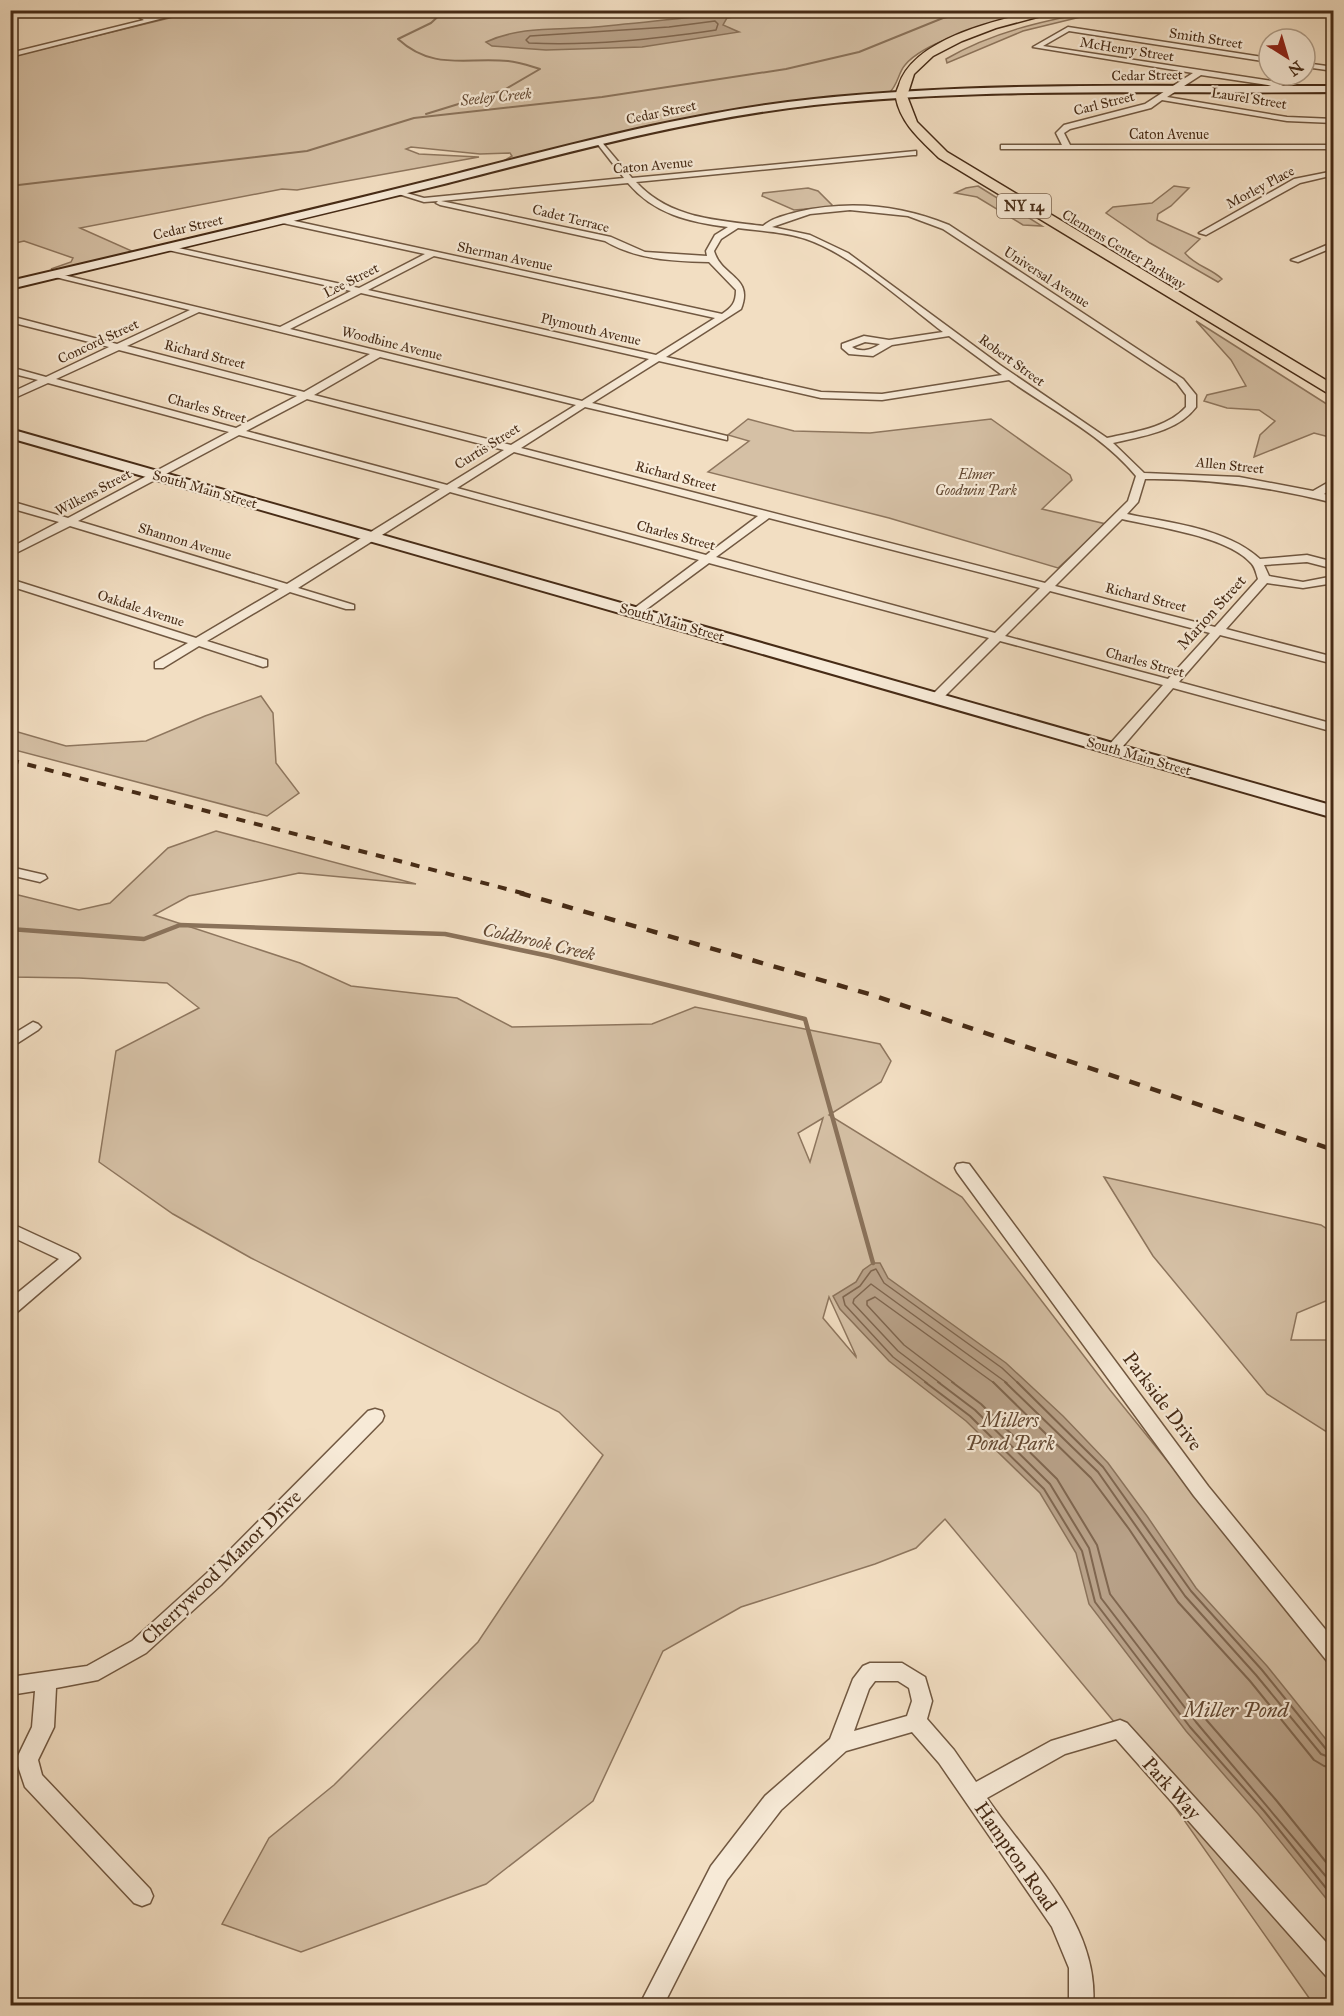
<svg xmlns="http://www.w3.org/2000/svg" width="1344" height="2016" font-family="'IM FELL Great Primer',serif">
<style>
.green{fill:#d5c0a5;stroke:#8e765e;stroke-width:1.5;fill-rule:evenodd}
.water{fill:#b8a188;stroke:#8a725a;stroke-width:1.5}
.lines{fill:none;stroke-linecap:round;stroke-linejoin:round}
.shore-far1{stroke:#7f664f;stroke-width:1.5}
.shore{stroke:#7f664f;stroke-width:2}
.stream-far1{stroke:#8a725a;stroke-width:2}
.stream{stroke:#8a725a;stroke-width:4.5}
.street-casing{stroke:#715841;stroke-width:3}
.secondary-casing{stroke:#462b16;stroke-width:4}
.primary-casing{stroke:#462b16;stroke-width:3}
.street{fill:#f7ead7;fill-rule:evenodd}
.secondary{fill:#f7ead7;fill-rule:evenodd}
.primary{fill:#f2dec2;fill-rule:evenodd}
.rail-far1{stroke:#462b16;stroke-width:4;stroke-dasharray:9 9;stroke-linecap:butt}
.rail{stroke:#462b16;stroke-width:4.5;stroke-dasharray:11 11;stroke-linecap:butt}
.labels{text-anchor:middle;stroke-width:4.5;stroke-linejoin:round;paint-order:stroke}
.far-street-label{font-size:14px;fill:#462b16;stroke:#f7ead7}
.far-park-label{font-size:14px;font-style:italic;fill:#634933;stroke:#f7ead7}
.far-water-label{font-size:15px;font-style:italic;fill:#624832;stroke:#f7ead7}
.shield{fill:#f7ead7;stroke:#7b6450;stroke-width:1.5}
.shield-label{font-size:15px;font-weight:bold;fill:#462b16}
.street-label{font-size:16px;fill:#462b16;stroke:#f7ead7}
.water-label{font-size:18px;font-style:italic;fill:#624832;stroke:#f7ead7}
.near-street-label{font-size:20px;fill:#462b16;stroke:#f7ead7}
.near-park-label{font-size:20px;font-style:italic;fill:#634933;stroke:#f7ead7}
.near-water-label{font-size:21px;font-style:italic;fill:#624832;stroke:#f7ead7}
</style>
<rect width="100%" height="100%" fill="#f2dec2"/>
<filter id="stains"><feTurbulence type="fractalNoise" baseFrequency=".00333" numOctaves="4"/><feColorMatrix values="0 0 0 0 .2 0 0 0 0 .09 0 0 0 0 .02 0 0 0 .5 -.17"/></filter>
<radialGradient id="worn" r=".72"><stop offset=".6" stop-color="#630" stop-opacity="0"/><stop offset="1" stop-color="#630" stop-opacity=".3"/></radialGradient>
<g class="green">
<path d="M202,10L1042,11C1006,21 928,37 905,65C898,73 898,85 889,93L783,103L511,161L505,160L512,156L510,153L480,154L411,147L406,149L419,154L479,157L297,190L282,189L80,228L134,252L57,270L51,269L71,262L73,258L24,241L11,244L10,57Z"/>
<path d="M1095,11H1105L1023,31L947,63L946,59C992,32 1043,21 1095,11Z"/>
<path d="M978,186L1042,226L1023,225L977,197L955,193L966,188Z"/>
<path d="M1174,186L1189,188L1171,206L1158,214L1157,220L1200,239L1185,253C1195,266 1211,268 1222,279L1218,282L1150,243L1106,213L1113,207L1152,203Z"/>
<path d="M808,188L818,191L832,205L831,207L794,210L762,196L763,193Z"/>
<path d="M1196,321L1333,408V438L1314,433L1254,457L1260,435L1275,421L1259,410L1227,408L1204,401L1207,395L1246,386L1231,360Z"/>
<path d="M748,419L794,431L870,433L991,419L1070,475L1072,480L1042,509L1106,524L1058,568L889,518L708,472L749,441L728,435Z"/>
<path d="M261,696L273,713L276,763L299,793L267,816L11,749V730L66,746L146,741L205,716Z"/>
<path d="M216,831L416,884L299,873L189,896L154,915L300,963L351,986L457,998L512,1027L652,1024L695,1007L880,1044L891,1061L881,1082L829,1115L962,1197L1110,1390L1333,1666V2005H1314L1120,1729L945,1519L916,1548L875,1564L741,1607L663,1651L593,1801L486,1884L301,1952L222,1924L269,1838L334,1785L478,1642L603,1455L559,1412L251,1258L173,1214L99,1162L116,1051L199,1008L167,983L79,978L11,977L10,893L79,910L110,903L168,848ZM823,1118L810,1162L798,1133ZM829,1297L856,1356V1357L823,1318Z"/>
<path d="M1104,1177L1321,1225L1333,1233V1298L1297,1313L1291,1340H1333V1436L1267,1394L1153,1256Z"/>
</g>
<g class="water">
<path d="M734,13L741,16L727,18L723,25L739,32L642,47L546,50L492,46L486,42C520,26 559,30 595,27C642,23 688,17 734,13Z"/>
<path d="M873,1263H880L888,1278L1006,1363L1063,1416L1108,1463L1147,1516L1196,1588L1267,1666L1333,1748V1907L1259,1815L1186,1731L1089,1604L1076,1553L1040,1493L966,1421L889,1361L840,1309L833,1296L856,1282L863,1270Z"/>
</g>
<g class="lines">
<g class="shore-far1">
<path d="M715,21L718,24L716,30C654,39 592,46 529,43L526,40L530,36L669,27Z"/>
<path d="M927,1383L893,1357L845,1305L843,1297L860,1286L871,1271L876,1269L884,1283L1002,1368L1018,1383"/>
<path d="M940,1383L898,1351L853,1303L854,1299L871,1284L1007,1383"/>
<path d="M954,1383L904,1345L867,1305V1301L875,1297L994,1383"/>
</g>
<g class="shore">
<path d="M925,1382L970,1416L1044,1489L1082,1551L1095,1602L1190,1727L1264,1811L1334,1898"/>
<path d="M938,1382L975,1410L1050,1484L1089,1548L1101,1598L1196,1722L1334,1886"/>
<path d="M952,1382L981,1404L1057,1479L1097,1545L1110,1594L1203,1716L1276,1800L1334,1872"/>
<path d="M993,1382L1091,1478L1129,1529L1178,1602L1250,1681L1314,1760L1324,1766L1334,1768"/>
<path d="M1005,1382L1098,1472L1185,1596L1256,1675L1321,1754L1334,1759"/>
<path d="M1017,1382L1103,1467L1191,1591L1262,1670L1326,1749L1334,1751"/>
</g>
<g class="stream-far1">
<path d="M426,114L504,90L540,69C530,66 519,62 508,61C466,57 433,71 398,39L431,23L445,10"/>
<path d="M10,186L307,151L414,118L602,97L786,69L859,52L943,18L979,10"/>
</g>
<path class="stream" d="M10,929L144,939L180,925L445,934L549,956L805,1019L873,1263"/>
<defs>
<g id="street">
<path d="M126,10H135L151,18L182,10H195L10,57V53L144,20Z"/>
<path d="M1068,27L1269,58V62L1069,31L1043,46L1272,81L1288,88L1284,90L1268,85L1201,75L1167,97L1287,117L1334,119V123L1287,121L1162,100L1151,108L1070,129L1064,133L1070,145H1334V149H1001V145H1062L1056,133L1064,125L1145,104L1193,73L1033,47Z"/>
<path d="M1305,63L1334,67V71L1305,67Z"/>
<path d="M600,140L632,178L916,151V155H913L636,182C670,219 717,220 763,226C772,218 786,215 797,212C849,200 900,205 949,225L1183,379L1196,395V407C1177,432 1142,436 1113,443L1144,473L1239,477L1313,491L1334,479V487L1324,494L1334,497V503C1271,487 1210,478 1145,479L1138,502L1127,514C1170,523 1226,528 1260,559L1307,555L1334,562V569L1307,562L1264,565L1269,576L1303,582L1334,576V583L1303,588L1267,583L1226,629L1334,657V664L1220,635L1179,682L1334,724V732L1173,688L1118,752H1108L1107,749L1108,746L1163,685L1000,641L940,701H932L930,698L932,695L989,638L709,563L640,614H632V610L699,560L450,492L298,588L354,605V609H346L290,592L207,641L267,660V666L263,667L199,646L163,668H155V662L188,643L10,586V579L196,638L279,589L70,526L10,556V548L59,522L10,508V501L68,518L229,432L48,383L10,400V393L38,380L10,373V367L46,377L109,347L10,322V316L117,344L190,310L51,276V272L280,327L351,291L168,250L164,247L165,245L359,288L425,254L278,222L277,220L281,218L722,314C732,307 736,303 736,290L709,262C673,261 637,260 605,241L440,205L436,203L438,201L424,202L392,192L396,190L424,198L624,178L596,142ZM628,183C654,214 689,222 728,227L715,235L706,251L707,256L645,252L611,237L441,201ZM850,210L908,216L943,229L1177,383L1186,395V407C1167,428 1134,432 1107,438L1000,365L848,253L810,235L772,227L810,214ZM738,228C761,231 785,232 806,239C851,254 905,303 943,332L889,340L864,336L842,344V348L849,354L873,356L892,345L949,336L1002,375L882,394L821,392L666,357L741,309C754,276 722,278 714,251L721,239ZM434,256L715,318L656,355L368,290ZM361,293L649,359L582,401L290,329ZM199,312L370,354L304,392L127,346ZM865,342L880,344C872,350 860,353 852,347ZM119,350L297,396L236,428L56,379ZM380,357L576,405L511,445L314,395ZM659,361L821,398L882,400L1009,380C1053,411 1102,435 1136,476L1128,501L1045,583L521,448L585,407L727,440V436L592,403ZM307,399L504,450L447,485L246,431ZM239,435L440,489L287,584L78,521ZM514,452L758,516L706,555L457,488ZM769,518L1040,588L995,633L716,557ZM1122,519C1156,527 1226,536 1250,562C1255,566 1256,573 1258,579L1215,627L1055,586ZM1050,591L1210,633L1168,679L1005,636Z"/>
<path d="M1334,171V175L1300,183L1206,235L1199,233L1294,179Z"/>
<path d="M1334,242V247L1298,262L1291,260Z"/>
<path d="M10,867L45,875L47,878L40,882L10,875Z"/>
<path d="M33,1022L38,1024L41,1027L38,1030L10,1048V1036Z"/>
<path d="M963,1163L969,1164L1208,1486L1334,1640V1663L1327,1661L1194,1496L957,1172L955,1168L957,1164Z"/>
<path d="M10,1223L77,1254L80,1258L16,1313L10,1315V1299L59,1259L10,1236Z"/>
<path d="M375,1409L382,1411L384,1416L382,1421L221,1585L146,1653L98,1680L56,1688L54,1727L38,1760L42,1775L150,1889L153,1896L150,1903L142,1906L134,1903L25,1787L16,1760L32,1727L35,1691L10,1695V1677L87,1666L132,1641L207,1573L368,1411Z"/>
<path d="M870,1663H902L925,1677L932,1701L927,1719L954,1750L976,1782L1051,1741L1120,1720L1127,1723L1334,1951V1979L1326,1976L1116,1739L1065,1754L987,1798C1029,1860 1100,1924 1093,2006H1069V1968L1052,1927L939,1763L912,1732L846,1751L781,1810L727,1880L663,2006H639L711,1866L765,1796L830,1739L853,1679L863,1666ZM875,1681H898L909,1688L912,1701L907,1716L854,1731L869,1689Z"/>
</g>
<g id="secondary">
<path d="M1334,86V92C1161,94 985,87 814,105C688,119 566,153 444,184C300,220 155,254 10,289V281C155,247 300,213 444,177C566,146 688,112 814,99C986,81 1161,87 1334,86Z"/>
<path d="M10,429L1334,806V818L10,438Z"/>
</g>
<path id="primary" d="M1042,10H1063L996,28L962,41L933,56L914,74L907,96L917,122L947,152L1334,385V397L939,158C921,140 901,124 896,98C895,94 897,90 899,85C914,38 998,20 1042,10Z"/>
</defs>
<use href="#street" class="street-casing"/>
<use href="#secondary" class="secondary-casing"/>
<use href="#primary" class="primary-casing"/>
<use href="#street" class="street"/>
<use href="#secondary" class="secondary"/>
<use href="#primary" class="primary"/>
<path class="rail-far1" d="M10,760L526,894"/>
<path class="rail" d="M520,893L869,994L1334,1150"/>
</g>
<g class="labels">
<g class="far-street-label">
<text transform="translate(1206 38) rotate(9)" y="5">Smith Street</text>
<text transform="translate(1127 49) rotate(9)" y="5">McHenry Street</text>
<text transform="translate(1147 75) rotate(-1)" y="5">Cedar Street</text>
<text transform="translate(1249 98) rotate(9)" y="5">Laurel Street</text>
<text transform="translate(1104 103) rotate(-14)" y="5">Carl Street</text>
<text transform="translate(661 112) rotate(-12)" y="5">Cedar Street</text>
<text x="1169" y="139">Caton Avenue</text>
<text transform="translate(653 165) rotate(-5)" y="5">Caton Avenue</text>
<text transform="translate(1260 187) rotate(-28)" y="5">Morley Place</text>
<text transform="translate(571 218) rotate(14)" y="5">Cadet Terrace</text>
<text transform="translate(188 227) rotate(-13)" y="5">Cedar Street</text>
<text transform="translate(1124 249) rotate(31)" y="5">Clemens Center Parkway</text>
<text transform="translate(505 256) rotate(12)" y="5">Sherman Avenue</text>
<text transform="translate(1047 277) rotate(33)" y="5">Universal Avenue</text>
<text transform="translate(351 280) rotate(-27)" y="5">Lee Street</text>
<text transform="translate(591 329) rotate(13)" y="5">Plymouth Avenue</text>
<text transform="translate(98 341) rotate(-25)" y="5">Concord Street</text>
<text transform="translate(392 343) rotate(14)" y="5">Woodbine Avenue</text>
<text transform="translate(205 354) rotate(14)" y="5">Richard Street</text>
<text transform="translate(1012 360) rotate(36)" y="5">Robert Street</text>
<text transform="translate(207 408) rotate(15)" y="5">Charles Street</text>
<text transform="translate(487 446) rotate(-32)" y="5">Curtis Street</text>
<text transform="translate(1230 465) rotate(6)" y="5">Allen Street</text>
<text transform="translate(676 476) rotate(15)" y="5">Richard Street</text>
<text transform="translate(205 489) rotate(16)" y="5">South Main Street</text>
<text transform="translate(93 492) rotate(-28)" y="5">Wilkens Street</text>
<text transform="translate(676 535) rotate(15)" y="5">Charles Street</text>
<text transform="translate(185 541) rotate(17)" y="5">Shannon Avenue</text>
<text transform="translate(1146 597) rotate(14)" y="5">Richard Street</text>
<text transform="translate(141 608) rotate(18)" y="5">Oakdale Avenue</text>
<text transform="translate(672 622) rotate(16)" y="5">South Main Street</text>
<text transform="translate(1145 662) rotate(15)" y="5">Charles Street</text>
<text transform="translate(1139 756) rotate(16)" y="5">South Main Street</text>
</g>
<g class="far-park-label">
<text x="976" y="479">Elmer<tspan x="976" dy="16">Goodwin Park</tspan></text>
</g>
<g class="far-water-label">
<text transform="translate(496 97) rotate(-6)" y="5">Seeley Creek</text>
</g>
<rect class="shield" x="997" y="194" width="54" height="24" rx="4.5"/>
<g class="shield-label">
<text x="1024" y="211">NY 14</text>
</g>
<g class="street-label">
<text transform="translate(1211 612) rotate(-48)" y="6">Marion Street</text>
</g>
<g class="water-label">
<text transform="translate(539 942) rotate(13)" y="6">Coldbrook Creek</text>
</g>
<g class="near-street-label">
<text transform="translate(1163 1401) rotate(53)" y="7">Parkside Drive</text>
<text transform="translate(221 1567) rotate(-44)" y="7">Cherrywood Manor Drive</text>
<text transform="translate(1172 1788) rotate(48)" y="7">Park Way</text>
<text transform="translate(1016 1856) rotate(55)" y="7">Hampton Road</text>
</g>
<g class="near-park-label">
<text x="1010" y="1427">Millers<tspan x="1010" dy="23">Pond Park</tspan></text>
</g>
<g class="near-water-label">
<text x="1236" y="1717">Miller Pond</text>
</g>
</g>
<rect width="1344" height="2016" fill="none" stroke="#f2dec2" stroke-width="36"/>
<rect x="12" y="12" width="1320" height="1992" fill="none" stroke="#462b16" stroke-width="3"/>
<rect x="18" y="18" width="1308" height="1980" fill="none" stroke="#462b16" stroke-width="1.5"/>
<g transform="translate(1287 57) rotate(143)"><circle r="28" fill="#f7ead7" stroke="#b09e8a" stroke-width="1.5"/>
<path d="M0-4.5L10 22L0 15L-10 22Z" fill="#8f2418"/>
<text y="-9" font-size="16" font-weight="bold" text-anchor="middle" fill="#462b16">N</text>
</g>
<rect width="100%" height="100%" filter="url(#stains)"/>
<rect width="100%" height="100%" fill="url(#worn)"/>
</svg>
